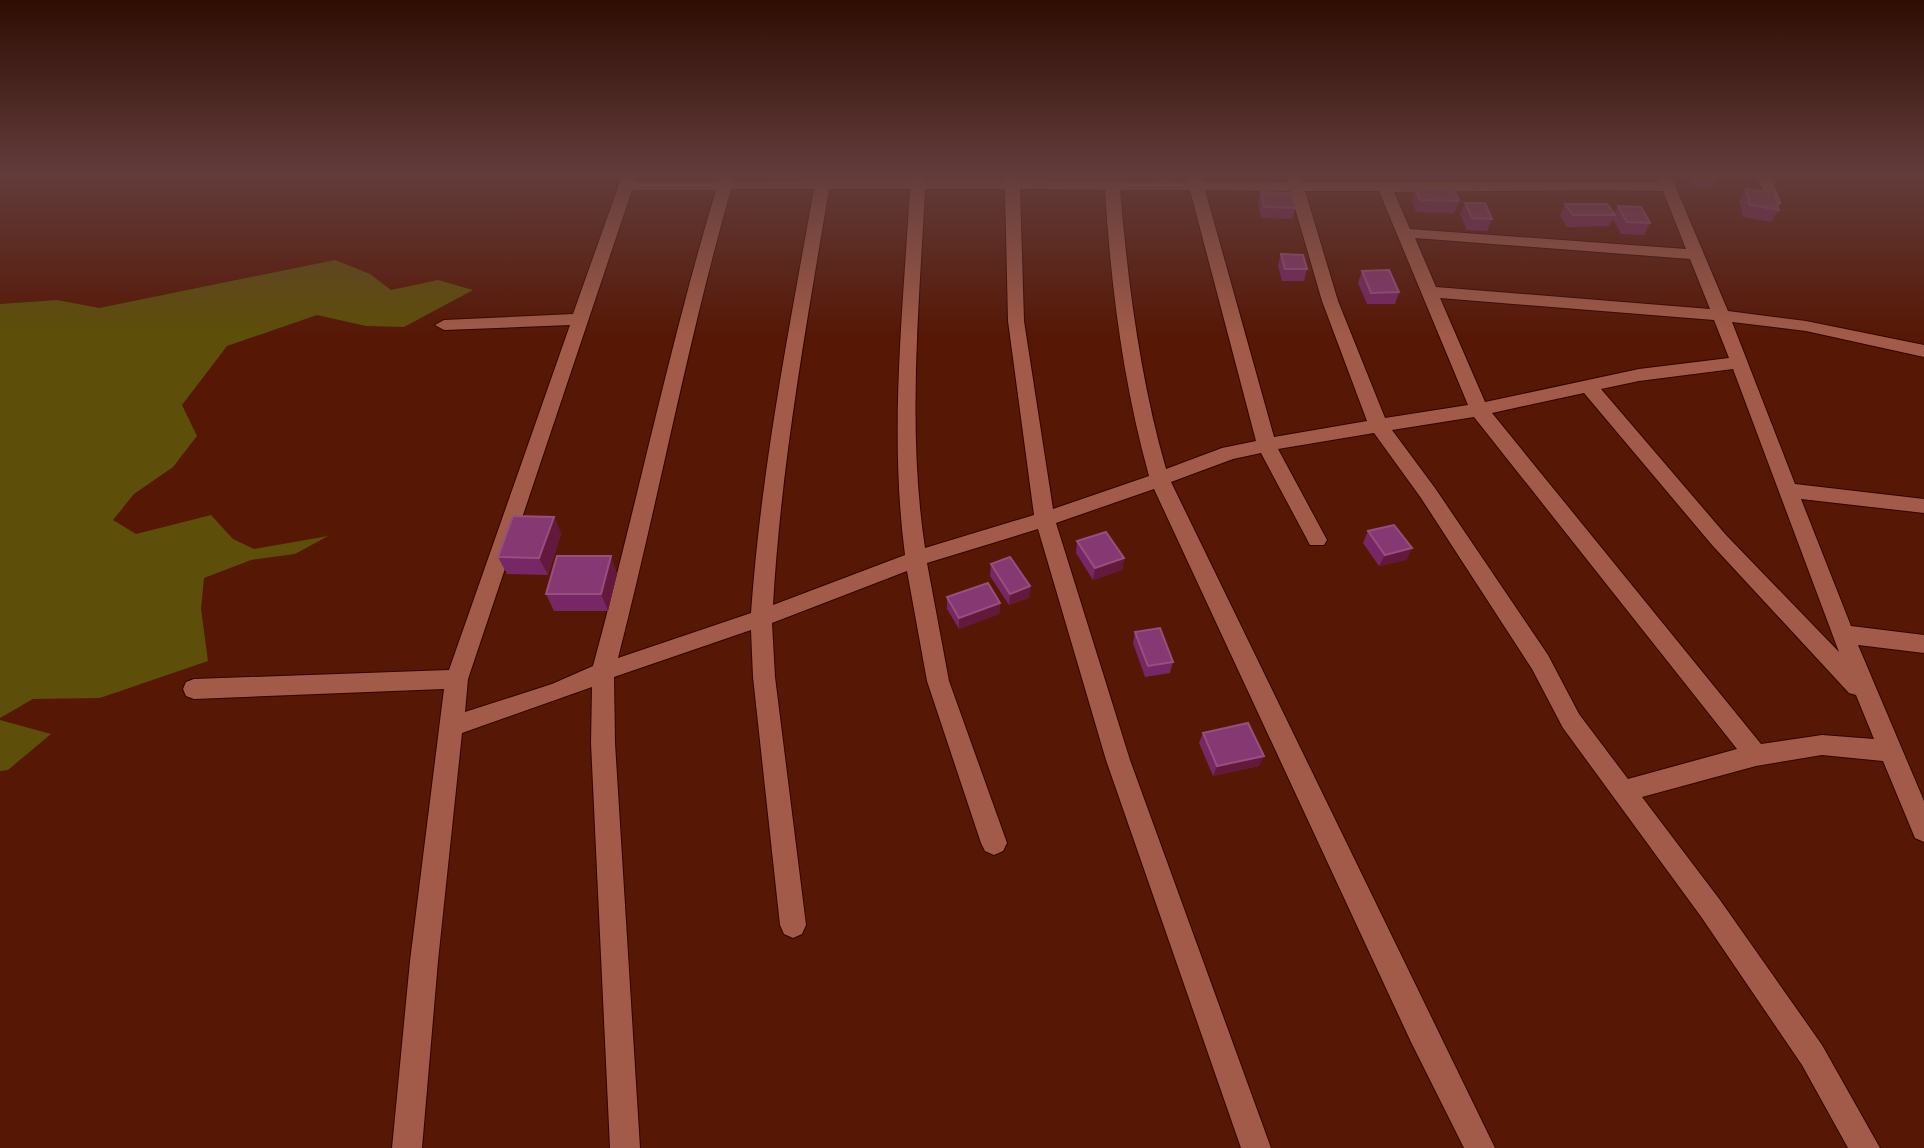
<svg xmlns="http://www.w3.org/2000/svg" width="1924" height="1148" font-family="Lato,sans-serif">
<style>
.green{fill:#5d4e09}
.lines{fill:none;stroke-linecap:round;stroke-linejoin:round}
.minor-casing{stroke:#320400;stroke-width:2}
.minor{fill:#a15b48;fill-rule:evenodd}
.wall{fill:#772666}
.shaded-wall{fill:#64183b}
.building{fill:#853871;stroke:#97507e;stroke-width:2}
</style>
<rect width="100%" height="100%" fill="#561705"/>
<g class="green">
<path d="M335,260L370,274L391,290L438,280L473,290L404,327L366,326L317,315L227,346L182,405L197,436L173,467L134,494L113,520L136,534L211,515L233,539L254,549L328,536L295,554L251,560L204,578L201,609L208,661L100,698L33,699L0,718V304L57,300L99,308Z"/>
<path d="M0,720L51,734L8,770L0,771Z"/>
</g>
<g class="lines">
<defs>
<g id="minor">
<path d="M622,176H636L635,181H718L720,176H734L733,181L816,180L817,176H831V180H910L911,176H925V180H1005V176H1019L1020,180L1188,181L1187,176H1201L1203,181L1287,182L1286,176H1300L1302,182H1659L1657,176H1671L1728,311L1806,321L1924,345V357L1806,331L1732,322L1795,484L1924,499V513L1801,499L1851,626L1924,635V653L1858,645L1924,801V842L1915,838L1883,761L1822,755L1756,766L1642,797L1720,900L1822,1045L1880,1148H1848L1802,1065L1702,918L1563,728L1532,669L1421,498L1374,433L1278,449L1327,540L1324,545H1310L1261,453L1233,459L1171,482L1495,1148H1464L1411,1042L1154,489L1056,523L1130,760L1271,1148H1241L1106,760L1038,529L927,563L949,681L1007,843L1003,851L994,855L985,851L981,843L927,681L907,571L772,623L775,677L806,925L802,934L793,938L784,934L780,925L753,677L751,630L614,677L615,743L640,1148H610L591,743L592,687L462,733L438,961L422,1148H392L410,961L444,689L194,699L186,696L183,689L186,682L194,679L449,670L570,325L444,330L435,325L444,320L573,314ZM731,189H814C789,330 761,470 751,613L618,658C658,502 687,344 731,189ZM829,189H910C903,311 889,433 905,555L773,605C781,465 806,327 829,189ZM925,189H1005L1008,321L1034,515L925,548C907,430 919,308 925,189ZM1020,189L1105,190C1111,287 1123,382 1149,476L1053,509L1024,321ZM632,190H716C669,347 636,508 593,666L552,684L465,712L468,679ZM1120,190H1190L1256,441L1222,448L1166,469C1140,378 1128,284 1120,190ZM1205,190L1290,191L1322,301L1367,421L1274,437ZM1596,190L1663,191L1686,249L1410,229L1394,192ZM1305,191H1379L1468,405L1385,418L1338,301ZM1415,238L1690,259L1710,309L1436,287ZM1440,298L1714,320L1729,358L1639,369L1485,402ZM1733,369L1839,652L1726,535L1601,389L1639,381ZM1584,393L1712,545L1849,693L1856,695L1874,739L1822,735L1761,744L1492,413ZM1474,417L1737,749L1628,779L1579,714L1548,655L1435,488L1392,430Z"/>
<path d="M1757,176H1771L1782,203L1779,206H1769Z"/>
</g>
</defs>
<use href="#minor" class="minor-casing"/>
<use href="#minor" class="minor"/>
</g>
<g class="wall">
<path d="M1158,176H1175L1174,181H1159Z"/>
<path d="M1691,176H1717V177L1710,189L1691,185Z"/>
<path d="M1416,189L1459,201L1454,213L1416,212L1412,201Z"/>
<path d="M1746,189L1779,210L1771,222L1743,217L1739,200Z"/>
<path d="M1261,192L1296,208L1292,219L1261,218L1258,204Z"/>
<path d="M1465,203L1492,219L1487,231L1467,230L1460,214Z"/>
<path d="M1565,204L1614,214L1618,206L1650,223L1644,235L1621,234L1613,219L1609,226L1567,227L1560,216Z"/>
<path d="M1281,254L1307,269L1304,281H1282L1278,266Z"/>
<path d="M1362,271L1399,292L1395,304H1367L1358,283Z"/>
<path d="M554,517L561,534L548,575L507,574L498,557Z"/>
<path d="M1368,531L1412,548L1406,560L1379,566L1363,543Z"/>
<path d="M1077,541L1124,558L1122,570L1093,580L1076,553Z"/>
<path d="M991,564L1030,586L1029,598L1009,605L990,576Z"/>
<path d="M617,573L608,611H554L546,594Z"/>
<path d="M947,597L1000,603L999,614L959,629L947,609Z"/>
<path d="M1135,632L1173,662L1170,673L1145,677L1133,643Z"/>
<path d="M1203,733L1259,766L1213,776L1199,743Z"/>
</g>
<g class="shaded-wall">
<path d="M554,517L561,534L548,575L539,558Z"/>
<path d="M1412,548L1406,560L1379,566L1385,555Z"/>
<path d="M611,556L617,573L608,611L601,594Z"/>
<path d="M1124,558L1122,570L1093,580L1095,568Z"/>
<path d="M1030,586L1029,598L1009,605L1010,594Z"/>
<path d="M1000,603L999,614L959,629V618Z"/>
<path d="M1264,756L1259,766L1213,776L1217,766Z"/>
</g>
<g class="building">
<path d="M1416,189L1454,190L1459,201L1420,200Z"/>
<path d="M1746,189L1774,193L1779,210L1750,205Z"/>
<path d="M1261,192L1292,193L1296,208L1264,207Z"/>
<path d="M1465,203H1485L1492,219L1472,218Z"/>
<path d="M1565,204H1607L1615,215H1573Z"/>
<path d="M1618,206L1641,207L1650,223L1627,222Z"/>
<path d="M1281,254L1303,255L1307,269H1285Z"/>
<path d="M1389,270L1399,292L1371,293L1362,271Z"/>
<path d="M513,516L554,517L539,558L498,557Z"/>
<path d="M1394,525L1412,548L1385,555L1368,531Z"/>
<path d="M1106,532L1124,558L1095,568L1077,541Z"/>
<path d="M557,556H611L601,594H546Z"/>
<path d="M1010,557L1030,586L1010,594L991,564Z"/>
<path d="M988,583L1000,603L959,618L947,597Z"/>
<path d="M1160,628L1173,662L1148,666L1135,632Z"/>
<path d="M1248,723L1264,756L1217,766L1203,733Z"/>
</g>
<linearGradient id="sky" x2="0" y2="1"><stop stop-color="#2f0d03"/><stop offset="0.52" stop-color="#623c3b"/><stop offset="1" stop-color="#623c3b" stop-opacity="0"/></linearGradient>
<rect width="1924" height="336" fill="url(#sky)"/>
</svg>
